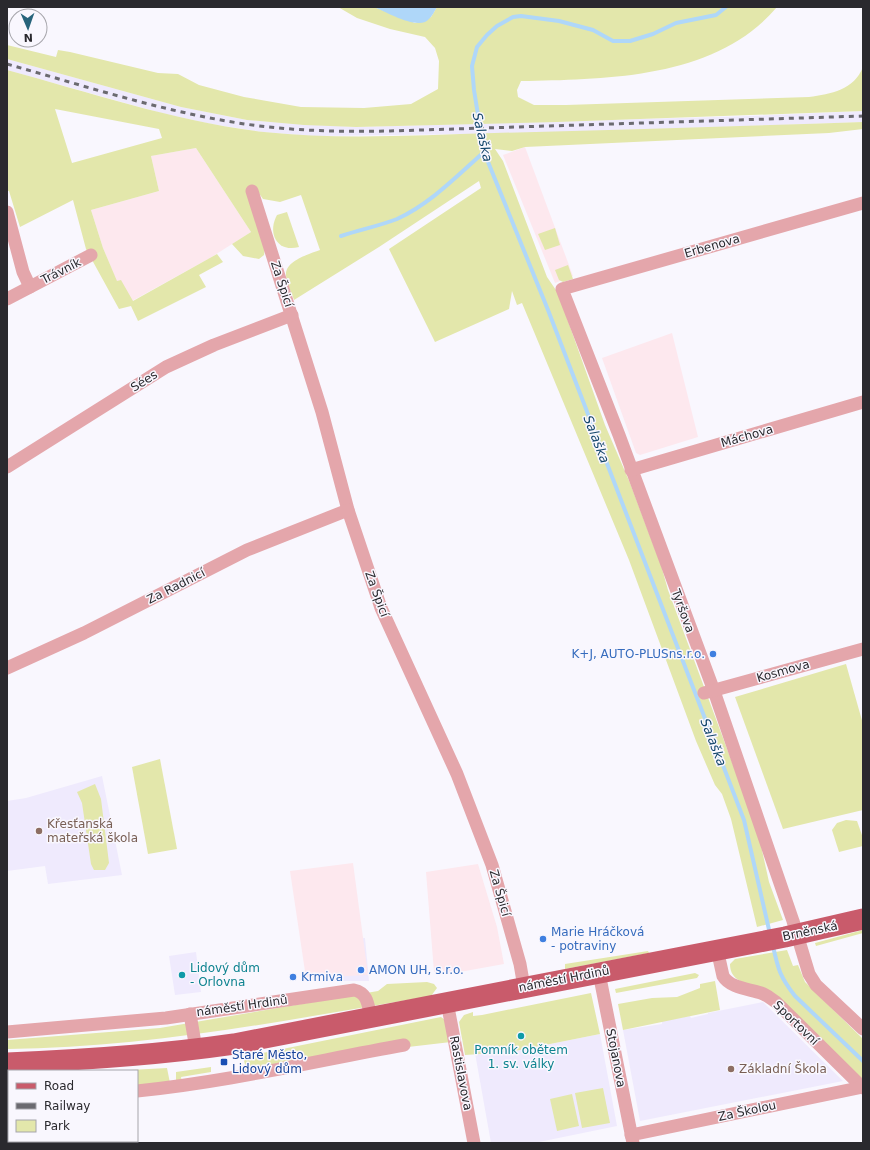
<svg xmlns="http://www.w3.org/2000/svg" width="870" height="1150" font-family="'DejaVu Sans',sans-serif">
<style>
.built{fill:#efeafd}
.industrial{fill:#fde8ee}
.green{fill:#e3e7ab;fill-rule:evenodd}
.water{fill:#afd7f9}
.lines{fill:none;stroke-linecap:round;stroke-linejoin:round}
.stream{stroke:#afd7f9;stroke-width:4}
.minor{stroke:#e4a6ab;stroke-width:13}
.primary{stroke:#c95b6b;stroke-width:21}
.rail{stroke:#6b6a70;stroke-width:3;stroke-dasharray:5 5;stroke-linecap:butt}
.shop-dot{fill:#3f7fe0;stroke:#f9f7fe;stroke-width:1.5}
.education-dot{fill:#8d6e63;stroke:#f9f7fe;stroke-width:1.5}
.culture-dot{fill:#0f9aa8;stroke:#f9f7fe;stroke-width:1.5}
.transit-dot{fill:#1a4fb4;stroke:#f9f7fe;stroke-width:1.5}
.labels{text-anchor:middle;stroke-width:3;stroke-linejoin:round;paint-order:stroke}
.street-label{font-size:12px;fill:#2a292e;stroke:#f9f7fe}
.shop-label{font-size:12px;fill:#366cbe;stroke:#f9f7fe;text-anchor:start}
.education-label{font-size:12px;fill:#785e54;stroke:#f9f7fe;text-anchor:start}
.culture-label{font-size:12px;fill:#0d838f;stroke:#f9f7fe;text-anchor:start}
.transit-label{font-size:12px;fill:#164399;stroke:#f9f7fe;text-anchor:start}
.water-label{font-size:13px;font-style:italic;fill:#15476c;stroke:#f9f7fe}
</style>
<rect width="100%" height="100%" fill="#f9f7fe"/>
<g class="built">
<path d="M7,59L181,107L247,120L356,127L751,116L863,111V122L557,133L311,136L263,132L211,124L161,113L7,70Z"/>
<path d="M102,776L122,875L48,884L45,866L7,871V801L26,798Z"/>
<path d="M365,938L369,981H332L327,940Z"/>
<path d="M196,952L201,992L175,995L169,956Z"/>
<path d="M763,1002L843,1081L640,1121L623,1030L662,1024V1021L690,1016L691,1018L708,1014V1013Z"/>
<path d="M600,1034L617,1126L534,1143H491L475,1053L510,1052Z"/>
</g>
<g class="industrial">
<path d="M525,147L573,276L555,283L503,155Z"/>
<path d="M196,148L251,232L210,258L132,301L121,281L117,282L103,248L91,210L159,191L151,156Z"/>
<path d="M672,333L698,437L640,455L636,453L602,358Z"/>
<path d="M353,863L368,975L306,978L290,871Z"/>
<path d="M478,864L497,927L504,964L443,975V969L434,972L426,872Z"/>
</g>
<g class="green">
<path d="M338,7H374L415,23L431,17L437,7H777C716,79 608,79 521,81L517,90L518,97L534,105H566L809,97C831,94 854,90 863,67V111L557,122L356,127L304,125L247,120L181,107L7,59V45L56,57L58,50L70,52L158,73L178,74L199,85L244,97L301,107L364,108L411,104L438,89L439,61L435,48L425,37L390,29L357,18Z"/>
<path d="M7,70C92,93 177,122 264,132C340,140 418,135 494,133C617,130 740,126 863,122V129L829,133L525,147L512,151L495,149L503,161L547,277L558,293L605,425L630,483L661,565L668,590L758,832L769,882L783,920L757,927L731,819L722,794L715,785L696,741L629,560L522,303L517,305L512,291L509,309L435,342L389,249L481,188L479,181L379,247L294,300C292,293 286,283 286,275C285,261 309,254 320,250L301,195L280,202L263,199L256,189L265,249L264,255L259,259L243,256L232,244L251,232L196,148L151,156L159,191L91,210L103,248L117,281L121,280L133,301L217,254L223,262L199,275L206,287L138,321L131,306L119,309L86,249L73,200L20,227L9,191H7ZM55,109L159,129L162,138L72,163Z"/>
<path d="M287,212L299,247C277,253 267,233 277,215Z"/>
<path d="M555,228L560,245L545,250L538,234Z"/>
<path d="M568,265L573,279L563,282L559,280L555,270Z"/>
<path d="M846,664L863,724V810L783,829L735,697Z"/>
<path d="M160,759L177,849L148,854L132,767Z"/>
<path d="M95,784L101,799L109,863L105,870H94L91,864L82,803L77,792Z"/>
<path d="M846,820L857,821L863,838V846L839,852L832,830L837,823Z"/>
<path d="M863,930V933L816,946L815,943Z"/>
<path d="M787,950L793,966L798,965L805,982L863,1039V1080L751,986C740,981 730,978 730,964L735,959Z"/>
<path d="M648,951L649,953L565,969V964Z"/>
<path d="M695,973L699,975L697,978L616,993L615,989Z"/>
<path d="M715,981L720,1010L623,1030L618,1004L652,998L677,997L700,988V984Z"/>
<path d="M427,982L434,984L437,988L431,996C291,1019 150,1048 7,1049V1040L160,1028L378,991L387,984Z"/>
<path d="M591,993L600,1034L510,1052L465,1055L459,1022L464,1015L473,1012V1016L482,1015Z"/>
<path d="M441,1017L445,1020L451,1042L408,1047L247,1072L243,1057Z"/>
<path d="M211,1067V1072L181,1077L182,1082L176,1081V1072Z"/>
<path d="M167,1068L170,1083L137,1087V1071H112Z"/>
<path d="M603,1088L610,1123L582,1128L575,1093Z"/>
<path d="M572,1094L579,1126L557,1131L550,1099Z"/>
</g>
<path class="water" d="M374,7H437C434,12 431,19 425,22C412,27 386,12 374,7Z"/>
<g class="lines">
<g class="stream">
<path d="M726,7L716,15L676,23L653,34L630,41H613L593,30L559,21L521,16L513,17L497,26L487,35L477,47L472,66L474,90L484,152L548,310L744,820L770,934"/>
<path d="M341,236C359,230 379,226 397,219C430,204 457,176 484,152"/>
<path d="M773,946C778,969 780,977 795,996L863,1061"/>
</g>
<g class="minor">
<path d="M252,191L322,412L348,510L381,608L457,774L492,865L520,964L524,987"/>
<path d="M863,203L562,289L619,435L714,691L793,921L809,974L816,985L863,1029"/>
<path d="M7,212L23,272L30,287L7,299"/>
<path d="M30,287L91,255"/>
<path d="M7,467L166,367L214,345L292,315"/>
<path d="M631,470L863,402"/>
<path d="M7,668L84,633L247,550L348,510"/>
<path d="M704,693L863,649"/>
<path d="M717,949L723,976C730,988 749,989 761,993C767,995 771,999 776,1002L863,1088"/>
<path d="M599,973L633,1143"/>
<path d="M447,1002L474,1143"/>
<path d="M190,1014L196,1049"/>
<path d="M7,1032L166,1018L354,990C368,993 368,1005 371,1018"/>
<path d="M137,1091C227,1082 315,1061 404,1045"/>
<path d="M7,1095H9"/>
<path d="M631,1135L863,1087"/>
</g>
<path class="primary" d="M7,1063C83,1060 158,1055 234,1044L785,937L863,919"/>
<path class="rail" d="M7,64C85,86 164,112 245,124C293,131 341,132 390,131L863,116"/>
</g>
<g class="shop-dot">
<circle cx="713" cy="654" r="4"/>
<circle cx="543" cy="939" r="4"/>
<circle cx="361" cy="970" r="4"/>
<circle cx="293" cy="977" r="4"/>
</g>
<g class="education-dot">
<circle cx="39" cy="831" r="4"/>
<circle cx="731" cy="1069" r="4"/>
</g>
<g class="culture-dot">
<circle cx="182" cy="975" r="4"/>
<circle cx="521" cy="1036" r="4"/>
</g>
<rect class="transit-dot" x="220" y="1058" width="8" height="8" rx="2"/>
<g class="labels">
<g class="street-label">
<text transform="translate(712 246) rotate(-16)" y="4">Erbenova</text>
<text transform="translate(61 271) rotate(-27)" y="4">Trávník</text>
<text transform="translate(282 284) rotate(72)" y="4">Za Špicí</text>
<text transform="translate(144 381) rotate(-32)" y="4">Sées</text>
<text transform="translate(747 436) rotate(-16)" y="4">Máchova</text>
<text transform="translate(176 586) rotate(-27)" y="4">Za Radnicí</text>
<text transform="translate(377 594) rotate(70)" y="4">Za Špicí</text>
<text transform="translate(683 611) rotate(70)" y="4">Tyršova</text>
<text transform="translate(783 671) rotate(-16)" y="4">Kosmova</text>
<text transform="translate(500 893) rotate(74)" y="4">Za Špicí</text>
<text transform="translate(810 931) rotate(-12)" y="4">Brněnská</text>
<text transform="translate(564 979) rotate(-11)" y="4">náměstí Hrdinů</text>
<text transform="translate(242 1006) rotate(-8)" y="4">náměstí Hrdinů</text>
<text transform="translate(796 1023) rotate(44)" y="4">Sportovní</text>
<text transform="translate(616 1058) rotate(79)" y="4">Stojanova</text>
<text transform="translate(461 1073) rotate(79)" y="4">Rastislavova</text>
<text transform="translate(747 1111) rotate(-12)" y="4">Za Školou</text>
</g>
<g class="shop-label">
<text x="705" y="658" text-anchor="end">K+J, AUTO-PLUSns.r.o.</text>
<text x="551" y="936">Marie Hráčková<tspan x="551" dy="14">- potraviny</tspan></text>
<text x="369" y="974">AMON UH, s.r.o.</text>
<text x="301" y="981">Krmiva</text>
</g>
<g class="education-label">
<text x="47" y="828">Křesťanská<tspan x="47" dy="14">mateřská škola</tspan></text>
<text x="739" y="1073">Základní Škola</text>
</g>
<g class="culture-label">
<text x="190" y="972">Lidový dům<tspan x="190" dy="14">- Orlovna</tspan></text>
<text x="521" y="1054" text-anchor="middle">Pomník obětem<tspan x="521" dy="14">1. sv. války</tspan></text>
</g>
<g class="transit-label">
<text x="232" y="1059">Staré Město,<tspan x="232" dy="14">Lidový dům</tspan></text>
</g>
<g class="water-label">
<text transform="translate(483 137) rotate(77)" y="5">Salaška</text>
<text transform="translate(597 439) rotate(69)" y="5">Salaška</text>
<text transform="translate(714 742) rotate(69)" y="5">Salaška</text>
</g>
</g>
<rect width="870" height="1150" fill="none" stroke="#2a292e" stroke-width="16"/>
<rect x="8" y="1070" width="130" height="72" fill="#f9f7fe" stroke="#a6a5ab"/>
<rect x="16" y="1083" width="20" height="6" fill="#c95b6b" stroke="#a6a5ab"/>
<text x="44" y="1090" font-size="12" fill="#2a292e">Road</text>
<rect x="16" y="1103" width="20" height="6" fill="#6b6a70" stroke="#a6a5ab"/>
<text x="44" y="1110" font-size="12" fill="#2a292e">Railway</text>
<rect x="16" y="1120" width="20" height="12" fill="#e3e7ab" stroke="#a6a5ab"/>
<text x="44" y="1130" font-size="12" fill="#2a292e">Park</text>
<g transform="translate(28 28) rotate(178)"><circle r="19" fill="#f9f7fe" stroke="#a6a5ab"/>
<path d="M0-3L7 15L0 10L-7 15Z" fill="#27647b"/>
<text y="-6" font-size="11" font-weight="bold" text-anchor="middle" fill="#2a292e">N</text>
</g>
</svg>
